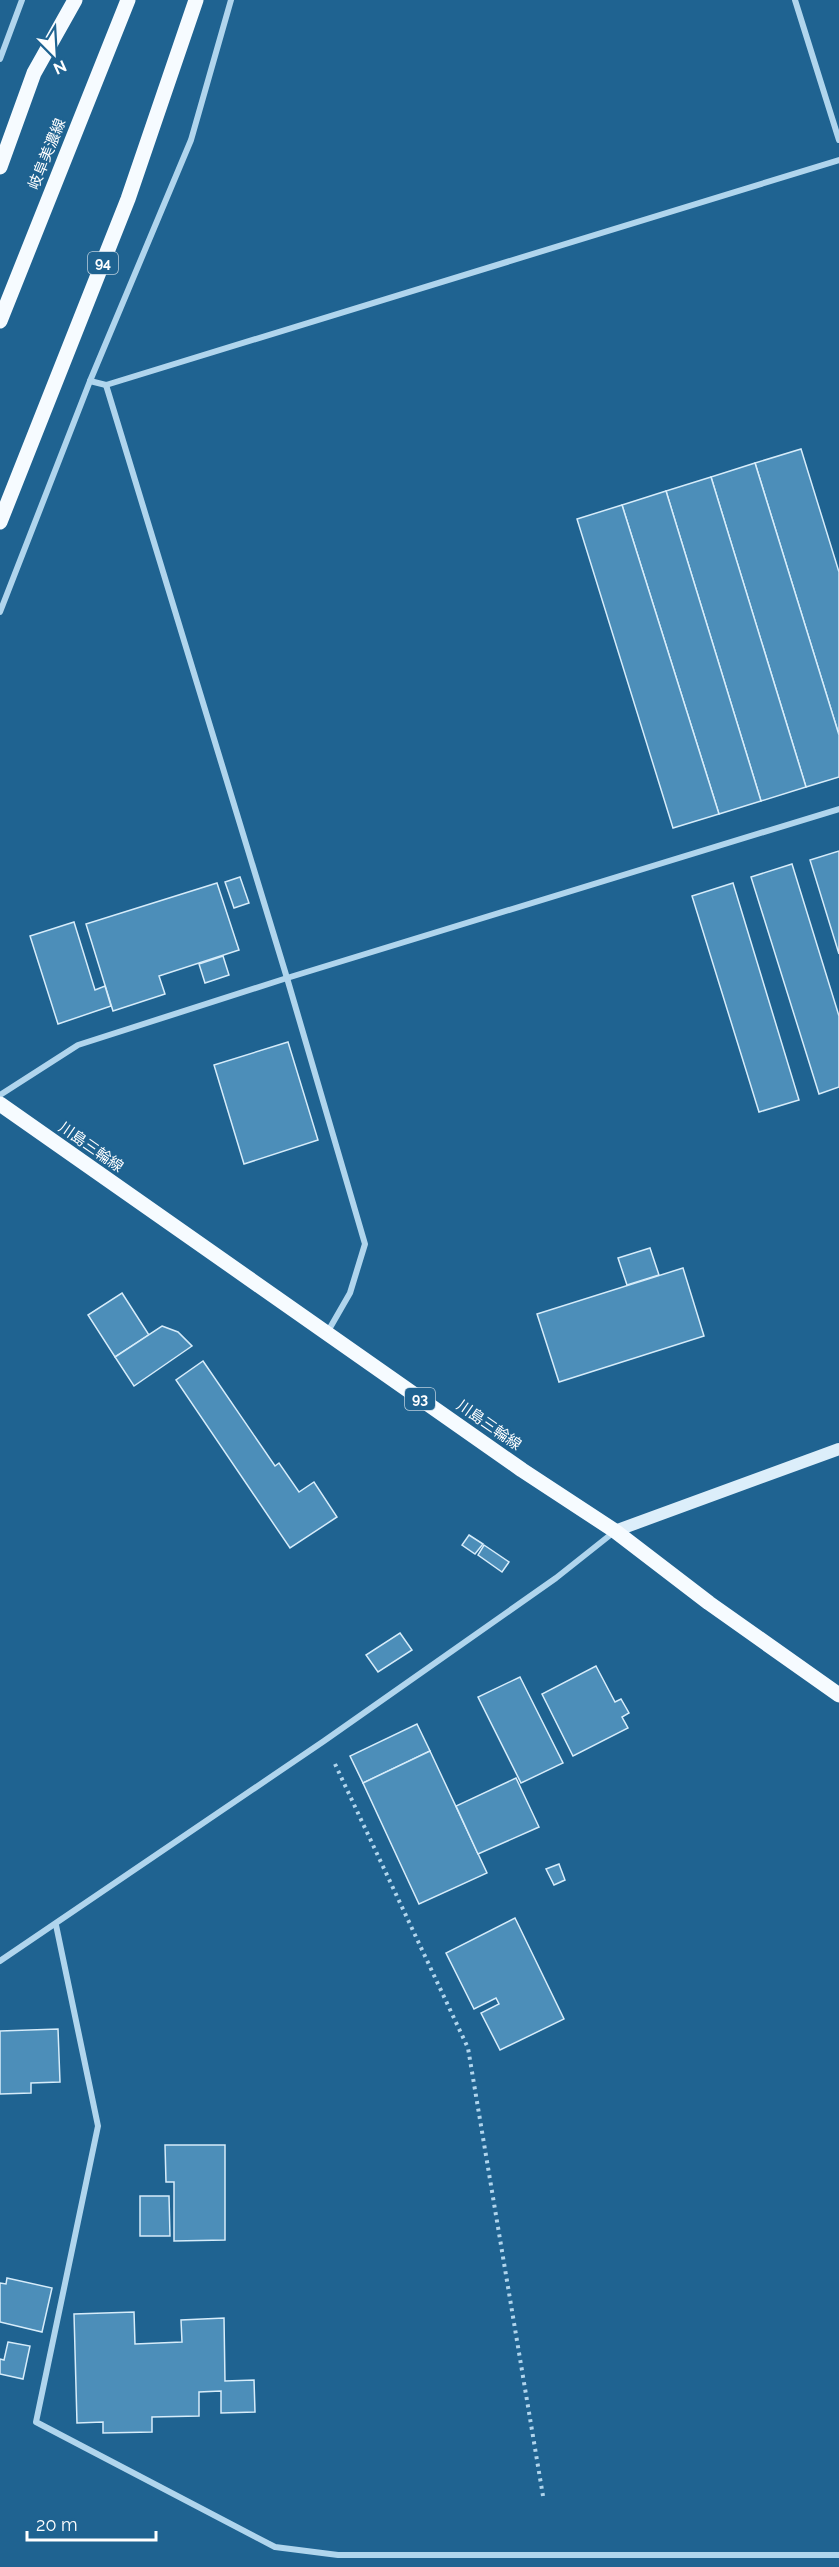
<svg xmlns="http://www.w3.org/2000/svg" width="839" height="2567" font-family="Raleway,'Noto Sans JP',sans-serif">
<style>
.building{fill:#4c8eb9;stroke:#d6ecfa;stroke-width:1.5}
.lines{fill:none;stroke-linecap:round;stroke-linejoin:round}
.path{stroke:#b0d5ed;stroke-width:4;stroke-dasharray:3 4.5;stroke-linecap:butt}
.street{stroke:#b0d5ed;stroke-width:6}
.secondary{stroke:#dceefa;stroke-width:12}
.primary{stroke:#f6fbff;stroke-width:15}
.labels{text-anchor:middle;stroke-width:4.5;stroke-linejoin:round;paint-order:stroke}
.shield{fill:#1f6391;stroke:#bcd0de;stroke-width:1.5}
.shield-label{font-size:14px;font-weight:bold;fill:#fff}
.street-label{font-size:15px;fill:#fff;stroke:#1f6391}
</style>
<rect width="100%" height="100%" fill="#1f6391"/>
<g class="building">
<path d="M801,449L839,572V735L755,463Z"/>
<path d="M755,463L839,735V777L806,787L711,477Z"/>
<path d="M711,477L806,787L761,801L666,491Z"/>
<path d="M666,491L761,801L719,814L622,505Z"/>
<path d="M622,505L719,814L673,828L577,519Z"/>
<path d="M839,851V954L810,860Z"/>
<path d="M792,864L839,1016V1087L819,1094L751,877Z"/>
<path d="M240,877L249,903L234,908L225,882Z"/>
<path d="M217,883L239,950L159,976L165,994L113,1011L86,924Z"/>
<path d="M733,883L799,1100L759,1112L692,896Z"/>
<path d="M74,922L95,990L105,986L111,1006L58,1024L30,936Z"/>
<path d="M223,956L229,975L205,983L199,964Z"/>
<path d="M288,1042L318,1140L244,1164L214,1065Z"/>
<path d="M650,1248L659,1275L627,1285L618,1258Z"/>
<path d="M683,1268L704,1336L559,1382L537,1314Z"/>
<path d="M122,1293L149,1335L115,1357L88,1315Z"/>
<path d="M162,1326L178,1332L192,1346L134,1386L115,1357Z"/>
<path d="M203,1361L275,1466L279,1463L299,1492L314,1482L337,1517L290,1548L176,1380Z"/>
<path d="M469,1535L483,1544L475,1554L462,1545Z"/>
<path d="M484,1545L509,1562L502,1572L478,1555Z"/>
<path d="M400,1633L412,1650L378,1672L366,1655Z"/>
<path d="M596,1666L615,1702L621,1699L629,1713L622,1717L628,1728L573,1756L542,1694Z"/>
<path d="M520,1677L563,1763L521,1783L478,1697Z"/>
<path d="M417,1724L430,1751L363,1783L350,1756Z"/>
<path d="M430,1751L487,1873L419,1904L363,1783Z"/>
<path d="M516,1778L539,1827L478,1854L456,1806Z"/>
<path d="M559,1864L565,1880L554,1885L546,1869Z"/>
<path d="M515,1918L564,2019L500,2050L481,2013L499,2004L496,1998L474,2009L446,1953Z"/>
<path d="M58,2029L60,2082L31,2083V2093L0,2094V2031Z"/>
<path d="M165,2145H225V2240L174,2241V2182H166Z"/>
<path d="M140,2196H169L170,2236H140Z"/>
<path d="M7,2278L52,2288L42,2332L0,2322V2283L6,2284Z"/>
<path d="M134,2312L135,2344L182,2342L181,2320L224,2318L225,2381L254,2380L255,2412L221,2413V2391L199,2392V2416L152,2417V2432L103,2433V2422L77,2423L74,2314Z"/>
<path d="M8,2342L30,2346L23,2379L0,2374V2359L4,2360Z"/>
</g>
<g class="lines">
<path class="path" d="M335,1764L468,2048L543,2496"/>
<g class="street">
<path d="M795,0L839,140"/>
<path d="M0,59L22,0"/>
<path d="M90,381L106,385L839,160"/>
<path d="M106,385L287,978L365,1244L350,1293L327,1333"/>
<path d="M0,612L90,381L191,140L231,0"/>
<path d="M0,1095L78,1045L287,978L839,809"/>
<path d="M56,1925L98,2126L36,2422L275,2547L338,2555H839"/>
<path d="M0,1961L324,1741L556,1578L614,1532"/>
</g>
<path class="secondary" d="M615,1531L839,1449"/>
<g class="primary">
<path d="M0,167L34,73L75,0"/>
<path d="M0,321L128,0"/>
<path d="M0,522L128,199L196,0"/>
<path d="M0,1104L522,1470L615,1531L709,1603L839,1695"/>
</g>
</g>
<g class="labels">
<g class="shield">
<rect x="88" y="252" width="30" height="22" rx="4.5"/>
<rect x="405" y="1388" width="30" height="22" rx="4.5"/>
</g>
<g class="shield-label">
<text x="103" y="268">94</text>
<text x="420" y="1404">93</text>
</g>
<g class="street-label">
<text transform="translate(47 154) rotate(-68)" y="5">岐阜美濃線</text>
<text transform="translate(91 1147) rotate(35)" y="5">川島三輪線</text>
<text transform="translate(489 1425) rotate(35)" y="5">川島三輪線</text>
</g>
</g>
<g transform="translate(54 54) rotate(156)" stroke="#1f6391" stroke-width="4.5" paint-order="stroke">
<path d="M0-4.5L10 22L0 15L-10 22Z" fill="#ffffff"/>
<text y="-9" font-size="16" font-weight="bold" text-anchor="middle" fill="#ffffff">N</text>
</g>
<path d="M27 2531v9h129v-9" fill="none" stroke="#ffffff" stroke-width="3"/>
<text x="36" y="2531" font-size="18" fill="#ffffff" stroke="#1f6391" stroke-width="4.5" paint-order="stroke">20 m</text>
</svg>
